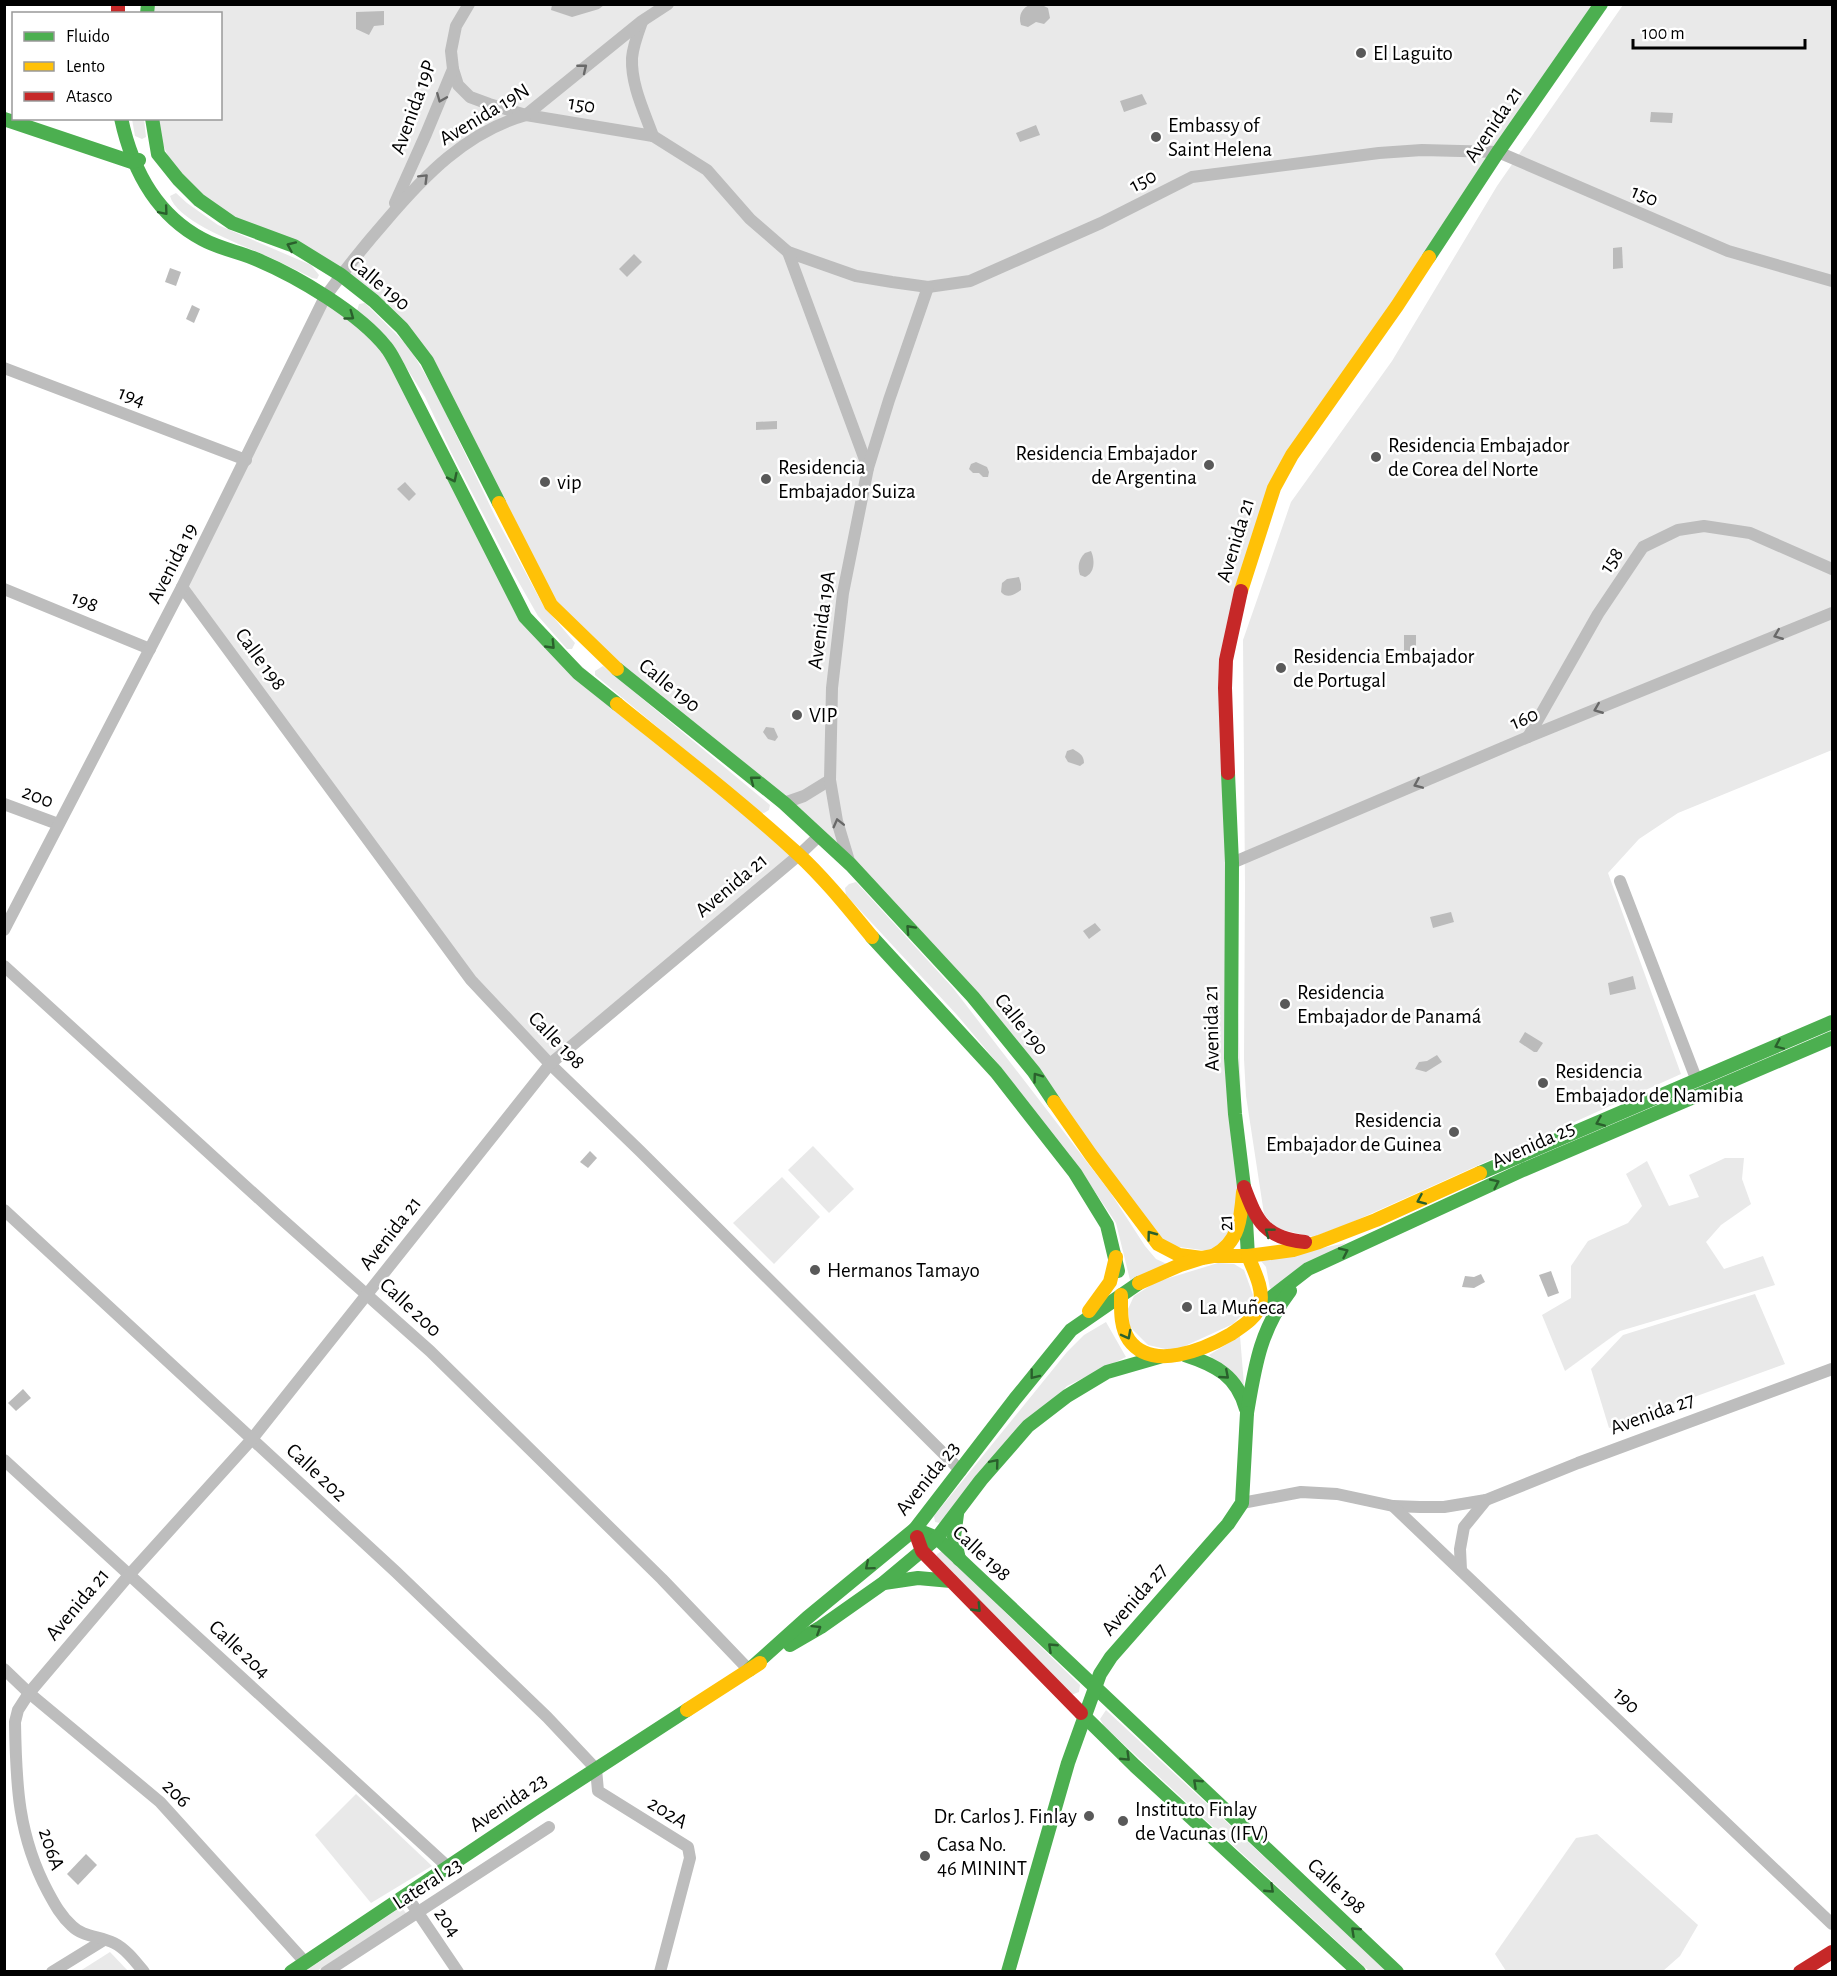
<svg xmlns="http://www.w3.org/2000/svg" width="1837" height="1976" font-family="'Alegreya Sans',sans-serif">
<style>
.green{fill:#e9e9e9}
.water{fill:#bbb}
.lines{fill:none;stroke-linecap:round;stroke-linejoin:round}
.street{stroke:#bdbdbd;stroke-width:12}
.fast{stroke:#4caf50;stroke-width:14}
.slow{stroke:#ffc107;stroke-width:14}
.jam{stroke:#c62828;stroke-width:14}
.oneway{stroke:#686868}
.oneway2{stroke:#2a602c}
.poi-dot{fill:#595959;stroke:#fff;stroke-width:2}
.labels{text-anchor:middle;stroke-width:5;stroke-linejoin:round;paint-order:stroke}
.poi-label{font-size:21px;fill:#000;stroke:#fff;text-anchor:start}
.street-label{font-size:21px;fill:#000;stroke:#fff}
</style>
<rect width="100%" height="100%" fill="#fff"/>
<g class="green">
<path d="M148,4H552V10L599,9L604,4L1601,5L1274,488L1226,660L1244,1187L1223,1253L1158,1244L1034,1072L851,865L551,605L427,361L341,275L232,223L178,179L152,119L220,118V14H147Z"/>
<path d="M1623,5H1832V750L1678,813L1639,839L1608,873L1681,1074L1348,1224L1313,1237L1275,1228L1264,1214L1246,1096L1244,1059L1245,885L1243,640L1291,502L1392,361L1497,186Z"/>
<path d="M132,119H144L146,137L142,139L135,136Z"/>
<path d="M176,193L187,203L218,225L311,265L319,275L317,279L312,278C296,270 279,261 262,254C240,244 176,221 170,196Z"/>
<path d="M325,297L385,345L525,617L799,855L550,1064L471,980L182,587Z"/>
<path d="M365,303L409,347L435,391L495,516L543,605L575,643L572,649H567L538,616L514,574L451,452L425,397L399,356L357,311L359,304Z"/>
<path d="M603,666L770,805L769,810L764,813L759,812L595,675V671Z"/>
<path d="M856,882L953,988L1110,1192L1145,1246L1156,1259L1167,1264L1130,1280L1116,1223L1079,1168L999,1065L957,1015L846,895L845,888L849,884Z"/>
<path d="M813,1146L854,1189L829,1213L788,1170Z"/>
<path d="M1725,1158H1744L1742,1179L1751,1204L1721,1225L1706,1242L1724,1269L1763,1256L1775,1285L1620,1331L1565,1371L1542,1315L1571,1298V1266L1588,1241L1628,1223L1642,1206L1626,1174L1647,1161L1669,1206L1699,1197L1689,1175Z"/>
<path d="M782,1177L820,1217L774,1264L733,1223Z"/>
<path d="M1346,1243L1270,1289L1266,1267L1261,1261Z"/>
<path d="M1218,1263L1234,1264L1244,1270L1253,1295L1249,1308L1233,1324L1174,1351L1148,1345L1130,1327L1128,1309L1134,1296L1156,1282Z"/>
<path d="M1755,1294L1785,1364L1609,1428L1591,1369L1623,1335Z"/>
<path d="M1106,1322L1126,1357L1067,1386L940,1523L935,1522L934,1516L1067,1352L1084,1335Z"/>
<path d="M1240,1336L1244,1385L1209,1355Z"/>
<path d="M942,1551L1080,1685L1079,1692L1071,1695L936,1557L937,1554Z"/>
<path d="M1106,1710L1387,1971H1369L1104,1726L1100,1719Z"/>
<path d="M356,1794L432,1866L371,1903L315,1835Z"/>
<path d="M1597,1834L1698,1925L1680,1956L1663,1971H1506L1495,1954L1576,1838Z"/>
<path d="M401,1907L406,1913L317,1971L304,1972Z"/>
<path d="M110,1952L128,1971H80Z"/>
</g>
<g class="water">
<path d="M1031,4L1042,5L1048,8L1050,18L1044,24L1036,22L1028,27L1021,25C1018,15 1022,8 1031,4Z"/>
<path d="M552,5V4L604,5L599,9L572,17L551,10Z"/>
<path d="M384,11V25L374,26L369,35L356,29V12Z"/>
<path d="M1142,94L1147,104L1124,112L1120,101Z"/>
<path d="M1651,112L1673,113L1672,123L1650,122Z"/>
<path d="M1036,125L1040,135L1020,142L1016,133Z"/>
<path d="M1622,247L1623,268L1613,269V248Z"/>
<path d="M634,254L642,262L627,277L619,269Z"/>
<path d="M170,268L181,272L176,286L165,282Z"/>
<path d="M192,305L200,309L194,323L186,319Z"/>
<path d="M777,421V429L756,430V422Z"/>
<path d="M976,462L987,467L989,472L988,477H983L979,473H973L969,469L971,464Z"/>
<path d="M405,482L416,494L409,501L397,489Z"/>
<path d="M1091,551C1095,560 1095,573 1085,577L1080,575C1077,566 1079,559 1085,553Z"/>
<path d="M1019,577L1021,584V590C1014,595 1007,599 1001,592L1002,583L1007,579Z"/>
<rect x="1404" y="635" width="12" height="22"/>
<path d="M766,727L774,728L778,737L775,741L768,739L763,732Z"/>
<path d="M1073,749C1079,753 1084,755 1084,763L1080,766L1068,762L1065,757L1067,751Z"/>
<path d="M1451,912L1454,922L1433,928L1430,917Z"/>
<path d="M1095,923L1101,930L1089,939L1083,931Z"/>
<path d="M1633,976L1636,989L1610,995L1608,983Z"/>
<path d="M1525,1032L1543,1043L1537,1052H1534L1519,1042Z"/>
<path d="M1437,1055L1442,1062L1426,1072L1415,1069L1419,1062L1427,1061Z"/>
<path d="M590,1151L597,1158L588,1168L580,1162Z"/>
<path d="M1551,1271L1559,1293L1548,1297L1539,1275Z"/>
<path d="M1481,1274L1485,1282L1474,1288L1462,1287L1465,1276L1474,1277Z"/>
<path d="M23,1389L31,1398L16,1411L8,1403Z"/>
<path d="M86,1854L97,1865L78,1885L67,1874Z"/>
</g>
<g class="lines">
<g class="street">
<path d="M642,22C638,33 633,46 632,58C631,85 644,111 653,136"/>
<path d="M453,69L458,85L470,97L489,104L526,115L653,136L707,170L750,219L788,252L856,276L892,282L928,287L970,281L1101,223L1192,177L1379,153L1422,150L1498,152L1728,251L1832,281"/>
<path d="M395,203L426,134L453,69L451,51L456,26L469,4"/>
<path d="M788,252L868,468"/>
<path d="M4,368L246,460"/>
<path d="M182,587L471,980L550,1064L640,1151L961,1471"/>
<path d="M4,589L150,649"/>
<path d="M1528,737L1598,614L1643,547L1678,530L1704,526L1750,533L1832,569"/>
<path d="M784,803L804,796L830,780"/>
<path d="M4,804L58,824"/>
<path d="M849,861L837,821L830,780L832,688L843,593L868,468L889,400L928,287"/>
<path d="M1232,863L1528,737L1832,613"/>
<path d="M1620,881L1697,1081"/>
<path d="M4,930L182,587L325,297C344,271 364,246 385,222C424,176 466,132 526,115L642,21L668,4"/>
<path d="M4,966L276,1214L430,1351L662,1579L749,1670"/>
<path d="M4,1210L396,1572L547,1717L596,1769L598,1791L688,1847L690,1858L660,1972"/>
<path d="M4,1460L448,1867"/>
<path d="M1242,1503L1301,1492L1337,1494L1393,1506L1420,1507H1444L1486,1500L1578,1463L1832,1369"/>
<path d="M1393,1506L1832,1924"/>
<path d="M1461,1570L1460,1549L1464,1527L1486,1500"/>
<path d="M4,1669L29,1693L160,1802L305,1962"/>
<path d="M406,1895L458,1972"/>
<path d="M52,1972L104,1940"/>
<path d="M144,1972C135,1961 126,1949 114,1943C100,1936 83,1937 72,1926C61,1916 55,1905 48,1892C18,1836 16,1785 15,1722L18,1710L29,1693L130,1574L252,1439L550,1064L799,855L819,836"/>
<path d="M326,1972L549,1827"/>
</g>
<g class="fast">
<path d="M147,14L148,4"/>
<path d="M121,118C132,169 155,214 202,239C220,249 240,252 258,260C298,277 359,313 386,347C391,353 394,360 398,367L525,617L578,673L617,704"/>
<path d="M152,118L158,154L178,179L199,200L232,223L294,246L341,275L374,301L402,328L427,361L499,503"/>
<path d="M4,119L132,162L139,160"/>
<path d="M1429,257L1498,152L1601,4"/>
<path d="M617,669L784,803L851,865L973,997L1034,1072L1054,1102"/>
<path d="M1228,773L1232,863L1231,1058L1235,1114L1244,1187L1248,1256"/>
<path d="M872,937L996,1072L1075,1173L1107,1225L1118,1271"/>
<path d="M1480,1173L1832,1022"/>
<path d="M1260,1306L1308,1269L1523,1170L1832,1038"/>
<path d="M1185,1355C1216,1365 1237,1376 1246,1409"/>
<path d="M1247,1413C1255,1366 1260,1330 1290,1291"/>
<path d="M957,1514L954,1537L959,1559"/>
<path d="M915,1529L937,1538L1397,1972"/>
<path d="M884,1583L918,1578L951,1581"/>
<path d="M790,1645L821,1627L882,1584L937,1538L981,1480L1028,1426L1067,1396L1107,1372L1159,1357"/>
<path d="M749,1670L807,1618L915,1529L1015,1399L1071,1330L1139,1283"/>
<path d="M1081,1713L1135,1766L1359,1972"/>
<path d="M291,1972L533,1810L687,1710"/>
<path d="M1008,1972L1068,1763L1100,1674L1111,1657L1228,1524L1242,1503L1247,1413"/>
</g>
<g class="slow">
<path d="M499,503L551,605L617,669"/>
<path d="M1241,591L1274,488L1292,455L1397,306L1429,257"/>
<path d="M617,704C678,753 740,801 798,854C825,879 848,908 872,937"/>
<path d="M1054,1102L1091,1155L1158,1244L1179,1255L1202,1258"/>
<path d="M1213,1256C1239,1243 1241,1218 1243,1192"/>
<path d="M1139,1283L1180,1265L1202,1258L1213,1256H1248L1293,1250L1319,1242L1376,1220L1480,1173"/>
<path d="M1121,1295C1121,1310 1120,1327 1129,1340C1152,1372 1205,1349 1231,1334C1241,1327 1257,1318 1260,1305C1264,1289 1254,1271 1248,1256"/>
<path d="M1089,1311L1110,1282L1116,1257"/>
<path d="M687,1710L760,1663"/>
</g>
<g class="jam">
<path d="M118,4V14"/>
<path d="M1228,773L1225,688L1226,660L1241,591"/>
<path d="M1244,1187C1257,1222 1265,1238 1305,1242"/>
<path d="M917,1537L922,1551L1081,1713"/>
<path d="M1800,1972L1832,1952"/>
</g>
</g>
<defs><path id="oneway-chevron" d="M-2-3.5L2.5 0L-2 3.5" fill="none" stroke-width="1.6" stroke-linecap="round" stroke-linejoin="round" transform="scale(1.5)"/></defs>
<g class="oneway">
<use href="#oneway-chevron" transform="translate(583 68) rotate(-39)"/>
<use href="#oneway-chevron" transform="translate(441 98) rotate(112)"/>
<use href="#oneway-chevron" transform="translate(424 178) rotate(-45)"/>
<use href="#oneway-chevron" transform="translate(1778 635) rotate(158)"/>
<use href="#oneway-chevron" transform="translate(1598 709) rotate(158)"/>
<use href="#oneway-chevron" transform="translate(1418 784) rotate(157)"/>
<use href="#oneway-chevron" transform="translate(838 823) rotate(-104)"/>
</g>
<g class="oneway2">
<use href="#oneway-chevron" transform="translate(164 211) rotate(50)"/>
<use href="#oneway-chevron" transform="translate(291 246) rotate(-156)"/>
<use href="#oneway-chevron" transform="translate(350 316) rotate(36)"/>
<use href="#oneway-chevron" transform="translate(453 478) rotate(64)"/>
<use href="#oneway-chevron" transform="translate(551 645) rotate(46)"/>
<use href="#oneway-chevron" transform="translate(754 780) rotate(-142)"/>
<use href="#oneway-chevron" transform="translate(910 929) rotate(-133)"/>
<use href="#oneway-chevron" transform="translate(1779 1045) rotate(156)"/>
<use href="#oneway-chevron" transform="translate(1037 1077) rotate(-126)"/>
<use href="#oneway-chevron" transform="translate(1600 1122) rotate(157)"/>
<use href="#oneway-chevron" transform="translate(1495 1183) rotate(-25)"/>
<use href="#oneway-chevron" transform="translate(1421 1200) rotate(156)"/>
<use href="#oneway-chevron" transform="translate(1269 1232) rotate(-143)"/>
<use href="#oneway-chevron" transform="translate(1151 1235) rotate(-127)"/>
<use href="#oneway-chevron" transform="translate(1344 1252) rotate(-25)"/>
<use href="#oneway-chevron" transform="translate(1127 1335) rotate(62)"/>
<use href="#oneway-chevron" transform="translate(1034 1375) rotate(128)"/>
<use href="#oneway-chevron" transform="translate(1225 1375) rotate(41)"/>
<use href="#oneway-chevron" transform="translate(995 1463) rotate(-50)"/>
<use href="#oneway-chevron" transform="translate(869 1566) rotate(140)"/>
<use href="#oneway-chevron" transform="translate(977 1608) rotate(46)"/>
<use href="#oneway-chevron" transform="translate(817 1629) rotate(-32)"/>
<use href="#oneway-chevron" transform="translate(1052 1647) rotate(-137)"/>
<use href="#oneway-chevron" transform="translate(1126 1757) rotate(44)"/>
<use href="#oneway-chevron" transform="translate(1197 1783) rotate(-137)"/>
<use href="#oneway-chevron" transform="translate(1270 1889) rotate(43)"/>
<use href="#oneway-chevron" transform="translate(1355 1931) rotate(-137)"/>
</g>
<g class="poi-dot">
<circle cx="1361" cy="53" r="6"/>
<circle cx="1156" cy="137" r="6"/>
<circle cx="1376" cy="457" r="6"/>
<circle cx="1209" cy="465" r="6"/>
<circle cx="766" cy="479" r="6"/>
<circle cx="545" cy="482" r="6"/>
<circle cx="1281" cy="668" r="6"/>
<circle cx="797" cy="715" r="6"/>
<circle cx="1285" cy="1004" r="6"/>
<circle cx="1543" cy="1083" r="6"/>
<circle cx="1454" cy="1132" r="6"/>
<circle cx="815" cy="1270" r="6"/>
<circle cx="1187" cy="1307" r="6"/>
<circle cx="1089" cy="1816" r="6"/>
<circle cx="1123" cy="1821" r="6"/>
<circle cx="925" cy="1856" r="6"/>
</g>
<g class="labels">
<g class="poi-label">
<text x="1373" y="60">El Laguito</text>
<text x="1168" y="132">Embassy of<tspan x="1168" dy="24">Saint Helena</tspan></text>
<text x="1388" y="452">Residencia Embajador<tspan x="1388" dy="24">de Corea del Norte</tspan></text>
<text x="1197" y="460" text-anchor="end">Residencia Embajador<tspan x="1197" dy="24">de Argentina</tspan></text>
<text x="778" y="474">Residencia<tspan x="778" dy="24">Embajador Suiza</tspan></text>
<text x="557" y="489">vip</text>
<text x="1293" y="663">Residencia Embajador<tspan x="1293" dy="24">de Portugal</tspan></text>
<text x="809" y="722">VIP</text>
<text x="1297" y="999">Residencia<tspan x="1297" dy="24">Embajador de Panamá</tspan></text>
<text x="1555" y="1078">Residencia<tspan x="1555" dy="24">Embajador de Namibia</tspan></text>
<text x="1442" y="1127" text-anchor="end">Residencia<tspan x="1442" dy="24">Embajador de Guinea</tspan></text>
<text x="827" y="1277">Hermanos Tamayo</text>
<text x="1199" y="1314">La Muñeca</text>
<text x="1135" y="1816">Instituto Finlay<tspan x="1135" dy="24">de Vacunas (IFV)</tspan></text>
<text x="1077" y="1823" text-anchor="end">Dr. Carlos J. Finlay</text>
<text x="937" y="1851">Casa No.<tspan x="937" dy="24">46 MININT</tspan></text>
</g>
<g class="street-label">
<text transform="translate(582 104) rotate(9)" y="7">150</text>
<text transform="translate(413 107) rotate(-70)" y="7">Avenida 19P</text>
<text transform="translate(484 114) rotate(-31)" y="7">Avenida 19N</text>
<text transform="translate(1493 124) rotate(-56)" y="7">Avenida 21</text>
<text transform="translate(1143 180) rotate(-27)" y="7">150</text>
<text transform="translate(1645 195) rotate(23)" y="7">150</text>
<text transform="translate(380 283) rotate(40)" y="7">Calle 190</text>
<text transform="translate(132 396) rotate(21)" y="7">194</text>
<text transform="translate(1235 540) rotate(-73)" y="7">Avenida 21</text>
<text transform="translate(1611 560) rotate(-56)" y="7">158</text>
<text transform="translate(172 563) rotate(-63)" y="7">Avenida 19</text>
<text transform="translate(85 601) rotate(22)" y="7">198</text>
<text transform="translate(821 620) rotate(-82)" y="7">Avenida 19A</text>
<text transform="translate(261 659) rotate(54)" y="7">Calle 198</text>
<text transform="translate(670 685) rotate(39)" y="7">Calle 190</text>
<text transform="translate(1524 718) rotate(-23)" y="7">160</text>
<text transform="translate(38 796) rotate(21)" y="7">200</text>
<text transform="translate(731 885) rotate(-40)" y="7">Avenida 21</text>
<text transform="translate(1022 1024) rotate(51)" y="7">Calle 190</text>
<text transform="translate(1211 1028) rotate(-91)" y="7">Avenida 21</text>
<text transform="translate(557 1040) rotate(46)" y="7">Calle 198</text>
<text transform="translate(1533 1144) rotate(-24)" y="7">Avenida 25</text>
<text transform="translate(1225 1223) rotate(-93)" y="7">21</text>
<text transform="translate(390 1233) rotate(-52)" y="7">Avenida 21</text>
<text transform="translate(411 1307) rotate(43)" y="7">Calle 200</text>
<text transform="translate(1652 1413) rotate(-20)" y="7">Avenida 27</text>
<text transform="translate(317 1472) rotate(43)" y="7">Calle 202</text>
<text transform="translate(927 1478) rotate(-51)" y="7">Avenida 23</text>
<text transform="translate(982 1553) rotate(43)" y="7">Calle 198</text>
<text transform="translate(1134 1599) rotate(-49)" y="7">Avenida 27</text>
<text transform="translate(77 1604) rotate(-50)" y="7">Avenida 21</text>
<text transform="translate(240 1649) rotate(43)" y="7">Calle 204</text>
<text transform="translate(1627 1700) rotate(44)" y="7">190</text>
<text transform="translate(177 1793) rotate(45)" y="7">206</text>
<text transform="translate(508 1802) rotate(-34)" y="7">Avenida 23</text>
<text transform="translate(668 1812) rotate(32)" y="7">202A</text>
<text transform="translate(52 1849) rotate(71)" y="7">206A</text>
<text transform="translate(427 1883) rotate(-33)" y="7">Lateral 23</text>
<text transform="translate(1337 1886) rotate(43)" y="7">Calle 198</text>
<text transform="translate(448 1922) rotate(56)" y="7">204</text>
</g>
</g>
<rect width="1837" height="1976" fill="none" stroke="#000000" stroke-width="12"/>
<rect x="12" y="12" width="210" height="108" fill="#ffffff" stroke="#999999" stroke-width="1.5"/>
<rect x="24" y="32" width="30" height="9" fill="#4caf50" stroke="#999999" stroke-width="1.5"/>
<text x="66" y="42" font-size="18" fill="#000000">Fluido</text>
<rect x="24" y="62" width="30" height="9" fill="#ffc107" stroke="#999999" stroke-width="1.5"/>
<text x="66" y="72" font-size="18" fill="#000000">Lento</text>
<rect x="24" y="92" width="30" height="9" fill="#c62828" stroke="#999999" stroke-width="1.5"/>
<text x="66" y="102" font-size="18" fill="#000000">Atasco</text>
<path d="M1633 39v9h172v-9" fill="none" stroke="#000000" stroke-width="3"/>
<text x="1642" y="39" font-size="18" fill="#000000" stroke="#ffffff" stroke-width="4.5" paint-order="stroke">100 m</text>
</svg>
